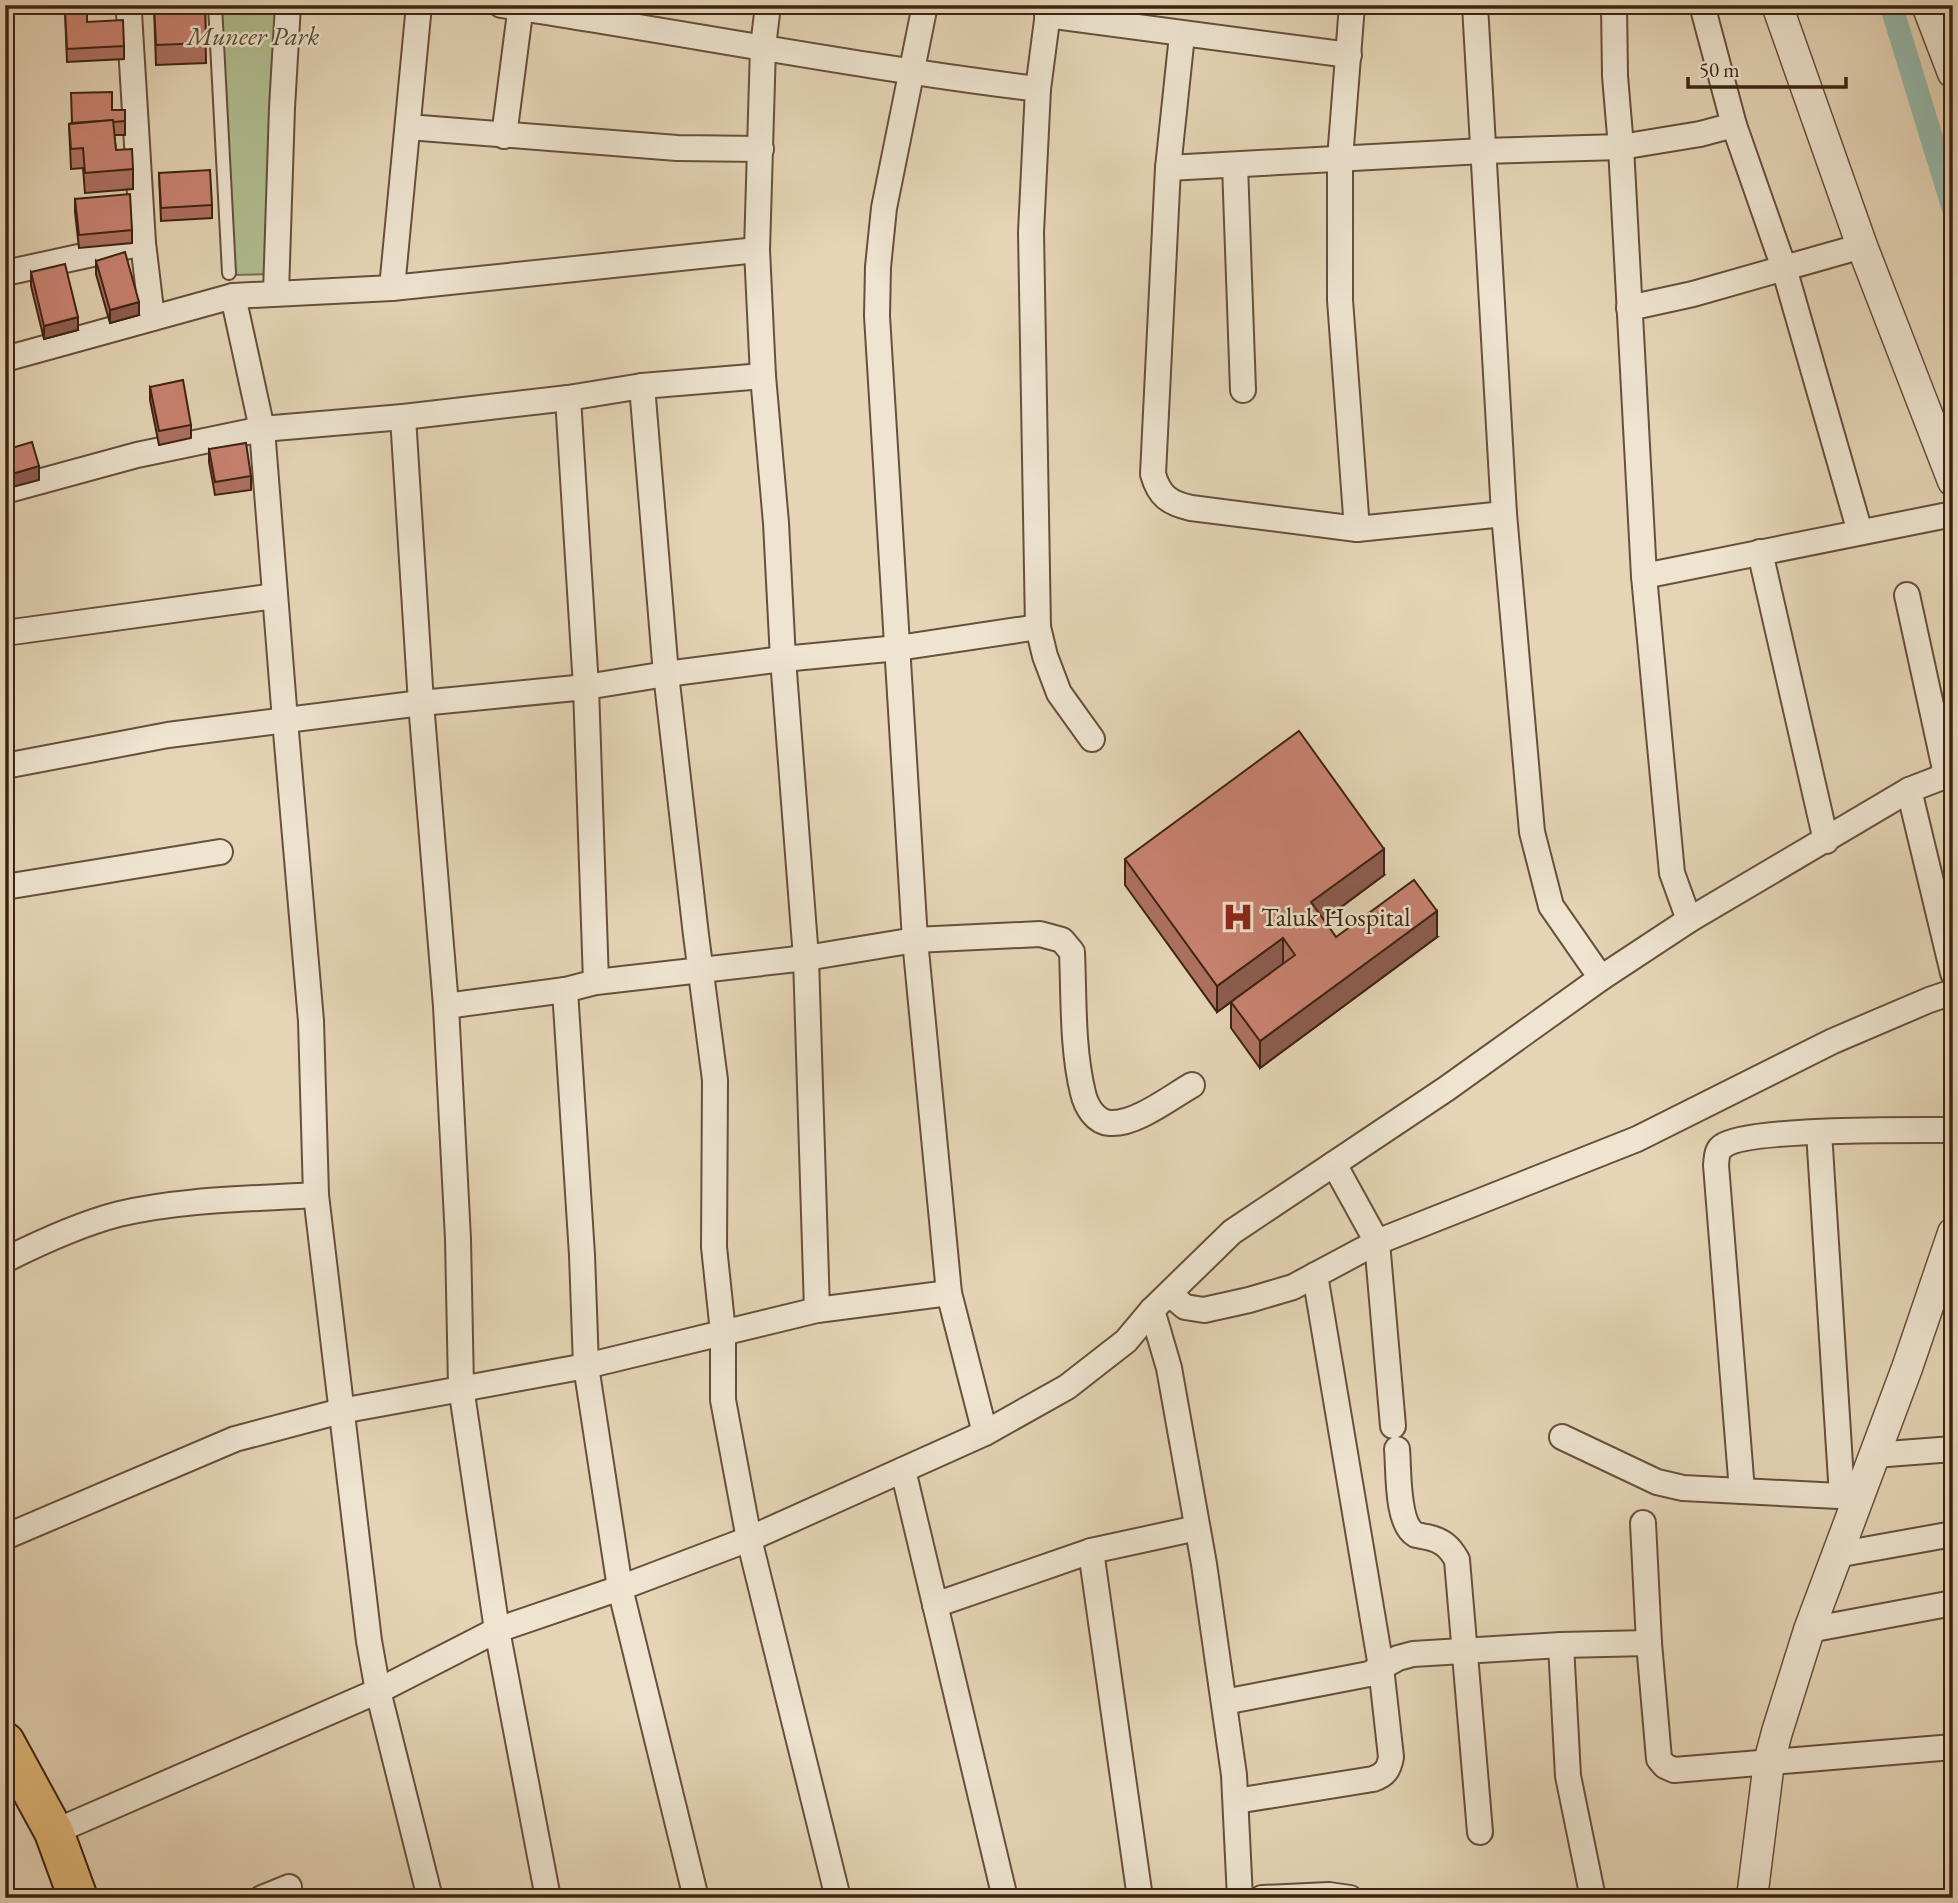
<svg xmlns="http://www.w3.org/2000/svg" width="1958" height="1903" font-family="'EB Garamond',serif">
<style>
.green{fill:#b1be91;stroke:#777052;stroke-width:2}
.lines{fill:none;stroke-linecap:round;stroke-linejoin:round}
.canal{stroke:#96b9ab;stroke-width:23}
.service-casing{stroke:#67503c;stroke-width:16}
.minor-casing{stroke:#67503c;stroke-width:28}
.tertiary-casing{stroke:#67503c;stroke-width:33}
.primary-casing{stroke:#3d2313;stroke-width:42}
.service{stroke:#eee4d0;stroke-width:12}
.minor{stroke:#eee4d0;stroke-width:24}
.tertiary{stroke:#eee4d0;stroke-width:30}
.primary{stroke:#e2ba7b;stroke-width:38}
.wall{fill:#ae7162;stroke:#3d2313;stroke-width:2}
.shaded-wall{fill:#8d5c50;stroke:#3d2313;stroke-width:2}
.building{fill:#ca8372;stroke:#3d2313;stroke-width:2}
.labels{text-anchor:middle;stroke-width:5;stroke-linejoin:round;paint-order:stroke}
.park-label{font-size:26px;font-style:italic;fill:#5a4a32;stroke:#eee4d0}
.poi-label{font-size:26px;fill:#3d2313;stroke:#eee4d0;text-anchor:start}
</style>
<rect width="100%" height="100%" fill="#e5d5b6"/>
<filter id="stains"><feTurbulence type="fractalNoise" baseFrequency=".00286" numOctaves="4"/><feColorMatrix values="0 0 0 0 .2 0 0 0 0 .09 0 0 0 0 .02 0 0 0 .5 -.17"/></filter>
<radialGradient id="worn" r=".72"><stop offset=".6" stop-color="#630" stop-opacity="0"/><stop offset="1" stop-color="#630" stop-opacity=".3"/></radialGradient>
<path class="green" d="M219,5H285L273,274L234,275Z"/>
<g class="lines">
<path class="canal" d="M1891,5L1953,208"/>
<defs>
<path id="service" d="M215,5L229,273"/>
<g id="minor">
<path d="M130,5L129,13L143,243L152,318"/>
<path d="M501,5C680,32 858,67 1038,89"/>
<path d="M768,5L763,47L757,250L763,376L776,523L783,659L806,958L817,1310L949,1293"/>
<path d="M925,5L884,208L878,267L877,316L915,940L949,1293L985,1433"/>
<path d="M1049,5L1038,89L1031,232L1038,627L1045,656L1059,693L1092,739"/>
<path d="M1352,5L1340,159V300L1357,529"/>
<path d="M1475,5L1504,514L1532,832L1551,906L1601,978"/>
<path d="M1614,5L1615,76L1621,147L1644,576L1672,873L1689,920"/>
<path d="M1702,5L1734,125L1784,268L1860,532"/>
<path d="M1047,15L1349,55"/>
<path d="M1182,35L1168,168L1153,474C1159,496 1169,503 1191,508L1357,529L1504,514"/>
<path d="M408,127L677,148L761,149"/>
<path d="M504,136L521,5"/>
<path d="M1235,165L1243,390"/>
<path d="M1168,168L1483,151L1621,147L1700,134L1734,125"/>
<path d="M5,273L143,243"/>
<path d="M392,288L419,5"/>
<path d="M276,293L282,108L288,5"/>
<path d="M233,296L262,429L285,720L311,1021L316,1195L369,1641L378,1691L430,1898"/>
<path d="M1629,308L1693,294L1862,246"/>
<path d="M5,359L233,296L392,288L757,250"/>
<path d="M642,386L666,674L696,935L715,1080L714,1247L723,1332V1400L749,1539L838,1898"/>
<path d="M568,398L586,687L596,982"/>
<path d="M403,417L421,703L446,1006L458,1239L461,1387L497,1630L548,1898"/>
<path d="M5,491L137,455L262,429L403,417L568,398L642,386L763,376"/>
<path d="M1760,552L1826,841"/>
<path d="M1644,576L1953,514"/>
<path d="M1907,595L1946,774"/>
<path d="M5,633L275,596"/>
<path d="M5,766L168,735L421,703L586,687L666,674L783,659L898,648L1038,627"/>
<path d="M1909,790L1953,973"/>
<path d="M5,887L220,852"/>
<path d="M565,990L582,1255L586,1366L620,1588L696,1898"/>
<path d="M446,1006L565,990L596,982L806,958L915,940L1040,934L1062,940L1072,952C1074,998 1072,1048 1083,1093C1086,1106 1095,1122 1110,1123C1135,1125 1171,1097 1192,1085"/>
<path d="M1819,1132L1842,1496"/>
<path d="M1334,1164L1377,1242L1393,1426"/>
<path d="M5,1260C41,1242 80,1224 119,1214C183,1199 251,1199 316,1195"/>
<path d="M1170,1294L1185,1307L1204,1310L1249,1300L1293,1287L1377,1242L1637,1139L1833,1041L1929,1000L1953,992"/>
<path d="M1152,1310L1169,1368L1204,1564L1234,1775L1240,1898"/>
<path d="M1562,1437L1657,1482L1683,1488L1858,1497"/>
<path d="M1397,1449C1399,1470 1396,1524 1416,1535C1417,1535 1426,1537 1427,1537C1442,1540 1450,1547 1457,1560L1480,1832"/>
<path d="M1874,1455L1953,1449"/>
<path d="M903,1470L1005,1898"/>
<path d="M1742,1491L1716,1165C1717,1158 1716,1150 1723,1146C1746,1128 1915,1130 1953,1130"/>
<path d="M1643,1523L1649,1643L1659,1759L1665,1766L1674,1770L1953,1747"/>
<path d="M5,1537L235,1439L341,1411L586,1366L817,1310"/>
<path d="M1091,1551L1140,1898"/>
<path d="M1836,1555L1953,1534"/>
<path d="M935,1605L1091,1551L1197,1528"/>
<path d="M1809,1630L1953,1603"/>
<path d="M1561,1645L1568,1776L1593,1898"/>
<path d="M1224,1702L1369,1674L1398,1658L1413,1654L1561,1645L1649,1643"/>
<path d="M1236,1801L1373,1779C1385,1775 1389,1769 1391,1757L1381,1667L1315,1275"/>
<path d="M54,1832L378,1691L497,1630L620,1588L749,1539L985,1433L1067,1387L1126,1341L1152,1310L1232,1232L1446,1089L1601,978L1689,920L1909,790L1953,773"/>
<path d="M262,1898L289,1887"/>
<path d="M1262,1898L1329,1895L1350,1898"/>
</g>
<g id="tertiary">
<path d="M1777,5L1862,246L1953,481"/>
<path d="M1927,5L1953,73"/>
<path d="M1752,1898L1769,1762L1777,1732L1809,1630L1907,1368L1953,1233"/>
</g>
<path id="primary" d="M5,1742L54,1832L78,1898"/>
</defs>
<use href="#service" class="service-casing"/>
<use href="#minor" class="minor-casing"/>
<use href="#tertiary" class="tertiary-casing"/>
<use href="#primary" class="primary-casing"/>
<use href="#service" class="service"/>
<use href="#minor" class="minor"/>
<use href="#tertiary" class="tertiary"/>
<use href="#primary" class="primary"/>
</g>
<g class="wall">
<path d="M154,5H205L206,63L156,65Z"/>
<path d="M65,10L87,22L124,46V59L67,62Z"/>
<path d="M112,110H125V135H114L116,150L133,169V189L85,193L83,168L71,169L69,124Z"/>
<path d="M159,173L212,205V218L161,221Z"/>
<path d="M75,199L132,230V243L79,248L75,212Z"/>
<path d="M96,261L139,315L110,323L96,274Z"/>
<path d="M31,272L78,330L44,339L31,286Z"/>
<path d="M150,387L191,425V438L159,445L150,400Z"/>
<path d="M209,449L251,476V490L215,495L209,462Z"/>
<path d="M1125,859L1384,875L1324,920L1336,937H1437L1260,1068L1231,1028V1002L1217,1012L1125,885Z"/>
</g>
<g class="shaded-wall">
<path d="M139,302V315L110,323V310Z"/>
<path d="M78,317V330L44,339V326Z"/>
<path d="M39,466V480L5,489V476Z"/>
<path d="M1384,849V875L1311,929V902Z"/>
<path d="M1437,911V937L1260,1068V1041Z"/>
<path d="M1283,938V964L1217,1012V986Z"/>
</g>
<g class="building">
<path d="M154,5H205L206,43L156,45Z"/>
<path d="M87,9V22L123,20L124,46L67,49L65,10Z"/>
<path d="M112,92V110H125V121L113,122V120L72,123L71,93Z"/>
<path d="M113,120L116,150L132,149L133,169L85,173L83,148L71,149L69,124Z"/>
<path d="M210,170L212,205L161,208L159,173Z"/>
<path d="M130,194L132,230L79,235L75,199Z"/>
<path d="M125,252L139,302L110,310L96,261Z"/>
<path d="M65,264L78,317L44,326L31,272Z"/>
<path d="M183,380L191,425L159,431L150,387Z"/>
<path d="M32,442L39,466L5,476V450Z"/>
<path d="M246,443L251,476L215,482L209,449Z"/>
<path d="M1299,731L1384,849L1311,902L1336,937L1414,880L1437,911L1260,1041L1231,1002L1295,955L1283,938L1217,986L1125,859Z"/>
</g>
<defs>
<symbol id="hospital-bare" viewBox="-9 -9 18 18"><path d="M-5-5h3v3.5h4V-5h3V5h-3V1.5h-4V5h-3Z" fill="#8f2418" stroke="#eee4d0" stroke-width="2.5" paint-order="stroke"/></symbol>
</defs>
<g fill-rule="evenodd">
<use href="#hospital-bare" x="1216" y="895" width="44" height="44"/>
</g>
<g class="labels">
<g class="park-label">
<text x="253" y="45">Muneer Park</text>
</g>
<g class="poi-label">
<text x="1261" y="926">Taluk Hospital</text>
</g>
</g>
<rect width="1958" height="1903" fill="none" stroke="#e5d5b6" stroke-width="28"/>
<rect x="7" y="7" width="1944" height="1889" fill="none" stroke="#3d2313" stroke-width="3.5"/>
<rect x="14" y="14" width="1930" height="1875" fill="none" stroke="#3d2313" stroke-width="2"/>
<path d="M1688 77v10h158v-10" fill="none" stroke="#3d2313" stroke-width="3.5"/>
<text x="1699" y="77" font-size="21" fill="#3d2313" stroke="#eee4d0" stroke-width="5" paint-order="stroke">50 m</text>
<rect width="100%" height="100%" filter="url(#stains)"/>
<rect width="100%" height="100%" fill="url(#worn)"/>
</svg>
